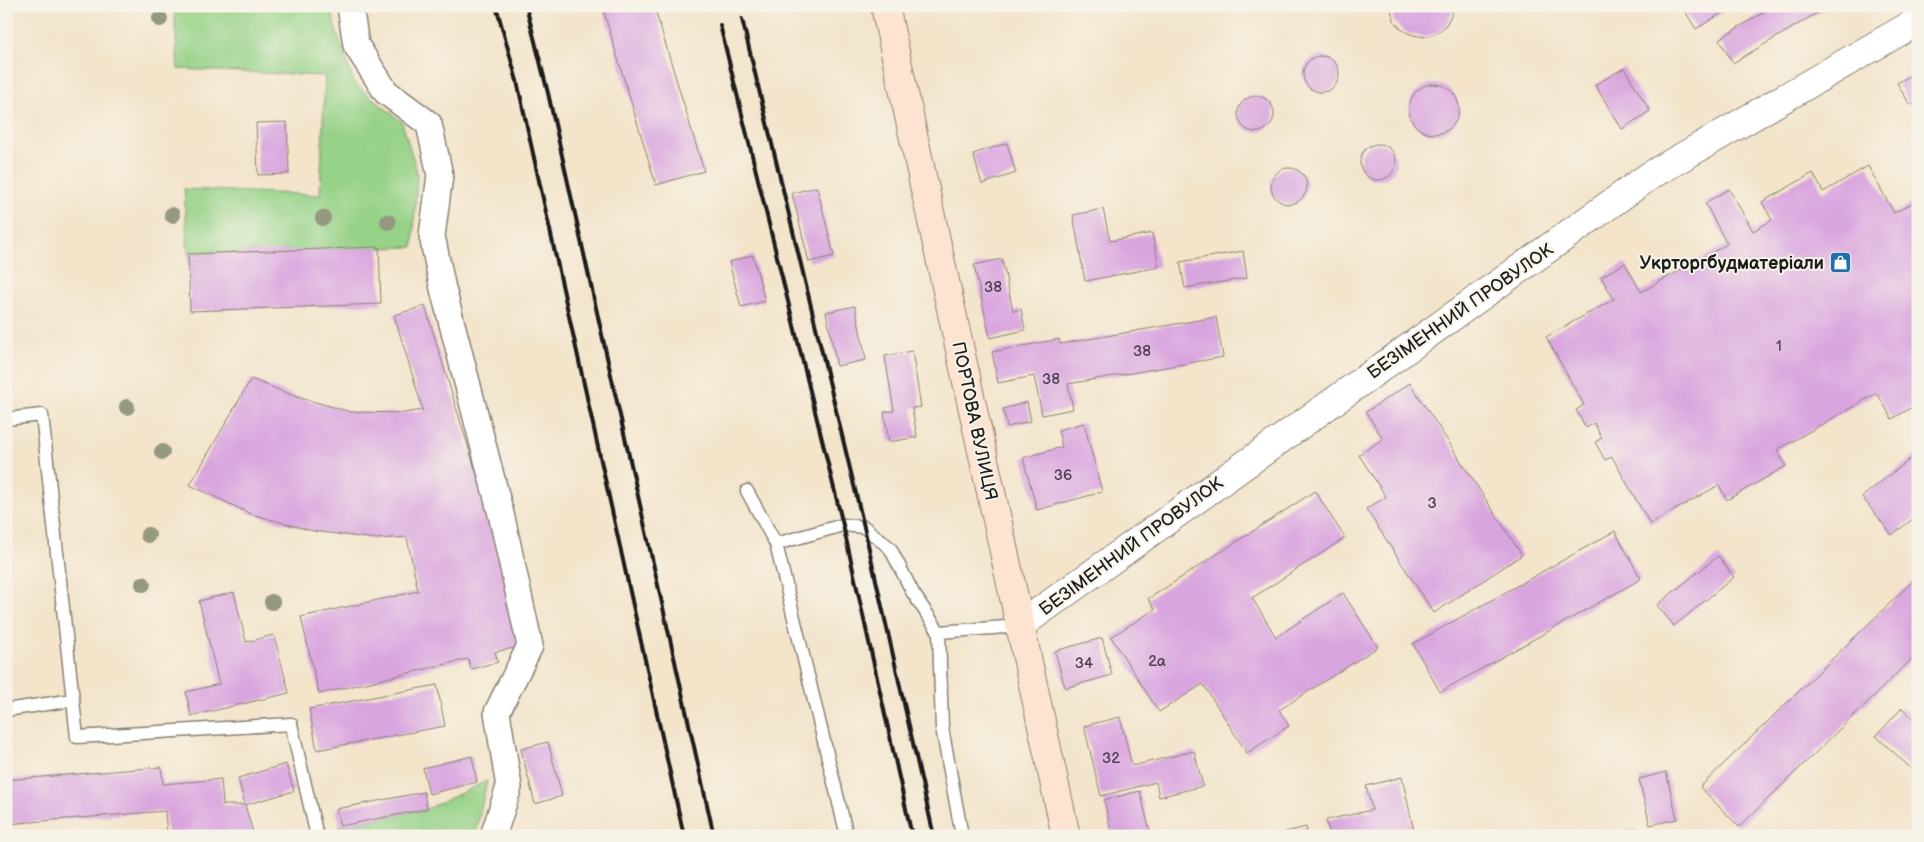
<svg xmlns="http://www.w3.org/2000/svg" width="1924" height="842" font-family="'Balsamiq Sans',sans-serif">
<style>
.green{fill:#96d287;stroke:#597752}
.building{fill:#d9a5df}
.lines{fill:none;stroke-linecap:round;stroke-linejoin:round}
.service-casing{stroke:#888073;stroke-width:15}
.minor-casing{stroke:#888073;stroke-width:28}
.tertiary-casing{stroke:#888073;stroke-width:30}
.secondary-casing{stroke:#888073;stroke-width:30}
.service{stroke:#fff;stroke-width:12}
.minor{stroke:#fff;stroke-width:25}
.tertiary{stroke:#fff;stroke-width:28}
.secondary{stroke:#fde4d1;stroke-width:28}
.rail{stroke:#1c1c1c;stroke-width:4}
.tree{fill:#94997f}
.labels{text-anchor:middle;stroke-width:4;stroke-linejoin:round;paint-order:stroke}
.number-label{font-size:15px;fill:#4b3e4d}
.poi-label{font-size:18px;font-weight:bold;fill:#1c1c1c;stroke:#f7f3e8;text-anchor:end}
.street-label{font-size:18px;fill:#1c1c1c;stroke:#f7f3e8}
</style>
<rect width="100%" height="100%" fill="#f7f3e8"/>
<filter id="ink" filterUnits="userSpaceOnUse"><feTurbulence type="fractalNoise" baseFrequency=".02" numOctaves="2"/><feDisplacementMap in="SourceGraphic" scale="10" xChannelSelector="R" yChannelSelector="G"/><feConvolveMatrix kernelMatrix="1 2 1 2 8 2 1 2 1" color-interpolation-filters="sRGB"/></filter>
<filter id="wash" filterUnits="userSpaceOnUse"><feTurbulence type="fractalNoise" baseFrequency=".0096" numOctaves="4" result="noise"/><feDisplacementMap in="SourceGraphic" scale="20" xChannelSelector="R" yChannelSelector="G"/><feGaussianBlur stdDeviation="1.12" result="paint"/><feColorMatrix in="noise" values="0 0 0 0 0 0 0 0 0 0 0 0 0 0 0 0 0 1.4 0 .05"/><feComposite in="paint" operator="in"/></filter>
<g filter="url(#wash)">
<rect width="100%" height="100%" fill="#f3e4ca"/>
<g class="green">
<path d="M174,6H332L334,24L354,83L402,122L417,172L413,247L188,254L184,189L320,195L325,76L178,69Z"/>
<path d="M487,781L475,836H337L340,826L427,809Z"/>
</g>
<g id="blocks">
<g class="building">
<path d="M602,6H654L704,171L656,185Z"/>
<path d="M1390,6H1452V14L1446,25L1437,33L1425,37L1413,35L1402,30L1394,21Z"/>
<path d="M1682,6H1733L1696,29Z"/>
<path d="M1760,6H1829L1733,63L1719,39L1764,12Z"/>
<circle cx="1321" cy="74" r="18"/>
<path d="M1624,68L1650,111L1622,129L1595,85Z"/>
<path d="M1918,71V101L1910,105L1897,83Z"/>
<circle cx="1434" cy="109" r="25"/>
<circle cx="1256" cy="114" r="18"/>
<path d="M287,122L289,174L258,175L256,123Z"/>
<path d="M1007,143L1016,173L982,184L973,154Z"/>
<circle cx="1378" cy="162" r="18"/>
<path d="M1868,166L1894,213L1914,202L1918,209V404L1892,419L1877,393L1777,450L1786,466L1727,500L1719,485L1650,524L1612,457L1605,460L1595,442L1602,438L1594,423L1586,428L1576,410L1584,405L1546,337L1614,299L1601,277L1625,263L1641,292L1727,244L1705,203L1729,189L1753,231L1772,220L1762,202L1813,173L1823,192Z"/>
<circle cx="1289" cy="186" r="18"/>
<path d="M817,187L834,256L809,262L792,193Z"/>
<path d="M1103,209L1110,241L1152,233L1159,267L1085,281L1073,215Z"/>
<path d="M379,247L381,304L190,311L188,254Z"/>
<path d="M1243,251L1247,278L1185,288L1180,262Z"/>
<path d="M753,255L765,301L741,307L729,262Z"/>
<path d="M1002,259L1013,311L1021,309L1025,330L990,338L974,265Z"/>
<path d="M425,306L491,521L519,647L495,652L498,662L471,669L468,659L319,694L301,617L418,591L407,537L376,539L313,531L251,514L190,485L251,379L297,397L351,412L404,413L423,410L394,315Z"/>
<path d="M855,306L866,360L837,366L826,312Z"/>
<path d="M1216,317L1223,357L1068,384L1073,409L1042,415L1034,376L998,383L992,352L1059,339L1060,344Z"/>
<path d="M912,351L921,407L912,408L917,437L889,442L884,412L894,411L885,356Z"/>
<path d="M1410,383L1522,555L1434,613L1366,509L1386,497L1359,455L1383,439L1366,412Z"/>
<path d="M1027,402L1031,421L1007,427L1003,409Z"/>
<path d="M1084,423L1102,492L1037,510L1023,458L1062,447L1058,430Z"/>
<path d="M1918,453V515L1892,535L1862,497Z"/>
<path d="M1315,491L1345,538L1252,598L1276,637L1343,593L1378,647L1279,710L1289,726L1247,753L1203,684L1159,712L1111,637L1155,609L1148,599Z"/>
<path d="M1615,531L1641,579L1440,692L1413,644Z"/>
<path d="M1718,556L1734,577L1674,626L1657,605Z"/>
<path d="M1918,576V653L1739,827L1700,787Z"/>
<path d="M234,592L246,642L274,635L289,693L191,716L186,692L219,684L199,601Z"/>
<path d="M1102,638L1112,675L1065,688L1055,651Z"/>
<path d="M437,685L445,726L317,750L309,709Z"/>
<path d="M1902,708L1918,723V775L1876,736Z"/>
<path d="M1120,717L1132,766L1194,751L1203,786L1159,797L1156,782L1101,796L1084,726Z"/>
<path d="M548,742L562,796L535,804L521,749Z"/>
<path d="M472,756L477,782L429,794L423,768Z"/>
<path d="M286,764L294,791L245,805L238,778Z"/>
<path d="M161,767L163,784L221,779L223,805H245L254,836H167L165,811L6,824V780Z"/>
<path d="M1666,772L1677,819L1650,825L1639,779Z"/>
<path d="M1402,777L1415,836H1330L1326,820L1372,810L1366,786Z"/>
<path d="M1140,791L1151,836H1112L1104,800Z"/>
<path d="M424,792L427,809L340,826L336,809Z"/>
<path d="M1306,827L1308,836H1286L1285,832Z"/>
<path d="M1636,829L1637,836H1611V834Z"/>
</g>
</g>
</g>
<g filter="url(#ink)">
<use href="#blocks" fill-opacity="0" stroke="#888073" stroke-width="1"/>
<g class="lines">
<defs>
<g id="service">
<path d="M6,419L42,415L77,737L291,724L317,836"/>
<path d="M747,491L776,544L847,836"/>
<path d="M776,544L843,525L864,527L890,548L913,593L939,632L1019,626"/>
<path d="M939,632L942,728L962,836"/>
<path d="M6,710L73,700"/>
</g>
<path id="minor" d="M350,6L356,45L386,92L429,124L440,175L432,236L443,289L502,518L530,646L497,712L509,787L493,836"/>
<path id="tertiary" d="M1019,626L1651,175L1918,21"/>
<path id="secondary" d="M885,6L1066,836"/>
</defs>
<use href="#service" class="service-casing"/>
<use href="#minor" class="minor-casing"/>
<use href="#tertiary" class="tertiary-casing"/>
<use href="#secondary" class="secondary-casing"/>
<use href="#service" class="service"/>
<use href="#minor" class="minor"/>
<use href="#tertiary" class="tertiary"/>
<use href="#secondary" class="secondary"/>
<g class="rail">
<path d="M496,6L517,81L684,836"/>
<path d="M526,6L548,93L714,836"/>
<path d="M742,19L864,527L934,836"/>
<path d="M720,25L843,525L912,836"/>
</g>
</g>
<g class="tree">
<circle cx="160" cy="19" r="8"/>
<circle cx="172" cy="215" r="8"/>
<circle cx="323" cy="218" r="8"/>
<circle cx="388" cy="222" r="8"/>
<circle cx="127" cy="407" r="8"/>
<circle cx="162" cy="452" r="8"/>
<circle cx="148" cy="535" r="8"/>
<circle cx="143" cy="584" r="8"/>
<circle cx="272" cy="602" r="8"/>
</g>
</g>
<defs>
<symbol id="shop-square" viewBox="-11 -11 22 22"><rect x="-9" y="-9" width="18" height="18" rx="4" fill="#1f6fb2" stroke="#f7f3e8"/><path d="M-5-2.5h2.3a2.7 3.5 0 0 1 5.4 0H5L5.5 6h-11ZM-1.5-2.5h3a1.5 2.3 0 0 0-3 0Z" fill="#fff"/></symbol>
</defs>
<g fill-rule="evenodd">
<use href="#shop-square" x="1828" y="250" width="25" height="25"/>
</g>
<g class="labels">
<g class="number-label">
<text x="993" y="292">38</text>
<text x="1779" y="351">1</text>
<text x="1142" y="356">38</text>
<text x="1051" y="384">38</text>
<text x="1063" y="480">36</text>
<text x="1432" y="508">3</text>
<text x="1157" y="666">2а</text>
<text x="1084" y="668">34</text>
<text x="1111" y="763">32</text>
</g>
<g class="poi-label">
<text x="1824" y="269">Укрторгбудматеріали</text>
</g>
<g class="street-label">
<text transform="translate(1460 311) rotate(-35)" y="6">БЕЗІМЕННИЙ ПРОВУЛОК</text>
<text transform="translate(975 421) rotate(78)" y="6">ПОРТОВА ВУЛИЦЯ</text>
<text transform="translate(1131 546) rotate(-36)" y="6">БЕЗІМЕННИЙ ПРОВУЛОК</text>
</g>
</g>
<rect width="1924" height="842" fill="none" stroke="#f7f3e8" stroke-width="25"/>
</svg>
